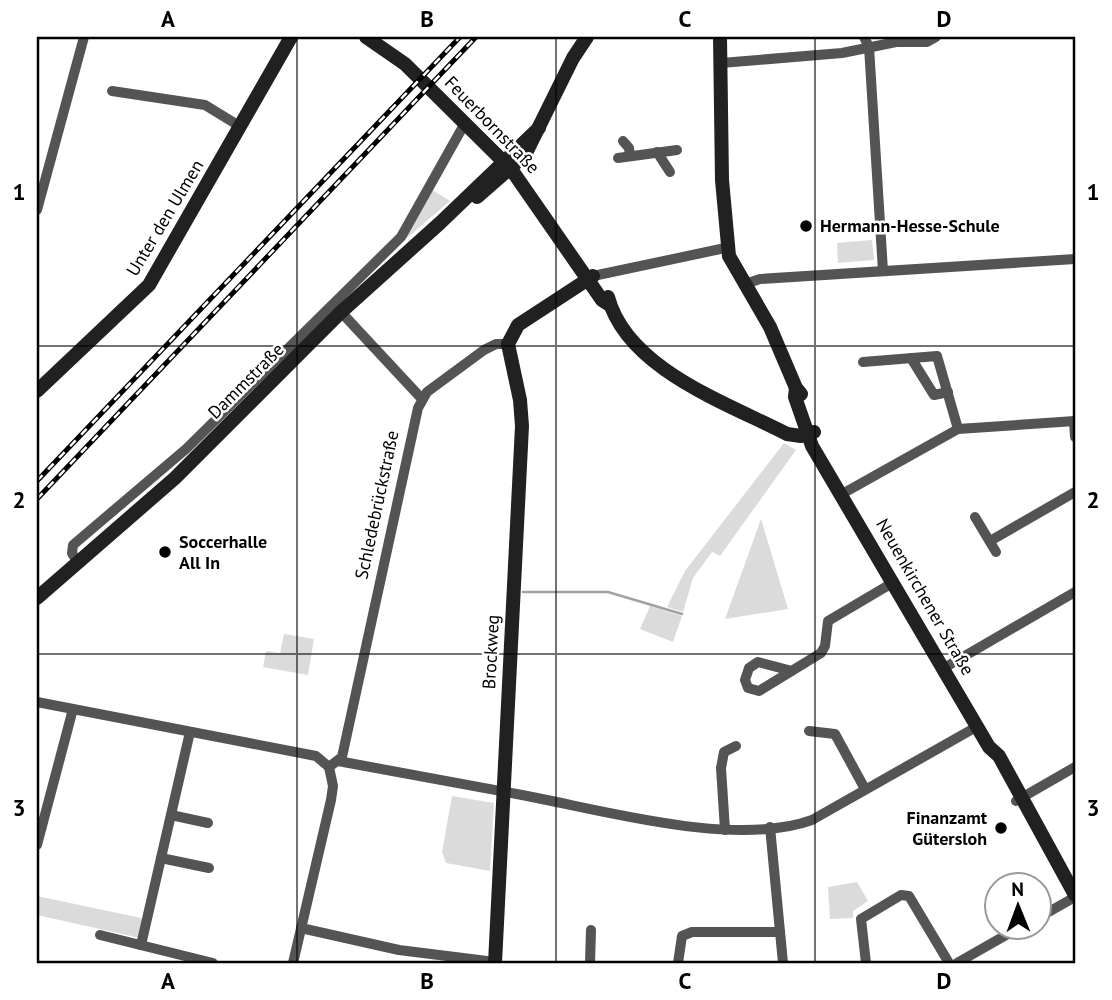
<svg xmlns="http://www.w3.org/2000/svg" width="1112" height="1000" font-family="'PT Sans',sans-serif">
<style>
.green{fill:#dbdbdb}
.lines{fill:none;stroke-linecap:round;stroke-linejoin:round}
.stream{stroke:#a2a2a2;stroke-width:2.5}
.street{stroke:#545454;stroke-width:10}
.secondary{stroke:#212121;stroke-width:14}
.rail-casing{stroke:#000;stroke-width:5}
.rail{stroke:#fff;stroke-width:2.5;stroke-dasharray:8;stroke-linecap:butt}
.grid{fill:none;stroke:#000;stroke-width:2;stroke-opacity:0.55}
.poi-dot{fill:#000;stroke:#fff;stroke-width:2.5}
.labels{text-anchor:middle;stroke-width:5;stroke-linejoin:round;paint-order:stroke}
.street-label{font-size:18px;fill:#000;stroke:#fff}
.poi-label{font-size:18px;font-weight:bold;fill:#000;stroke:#fff;text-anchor:start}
.neatline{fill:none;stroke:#000;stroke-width:2.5}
.grid-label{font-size:23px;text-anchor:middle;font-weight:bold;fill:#000}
</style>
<rect width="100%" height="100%" fill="#fff"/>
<g class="green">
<path d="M431,189L450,201L407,238L406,233Z"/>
<path d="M872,240L874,260L838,263L837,243Z"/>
<path d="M784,443L796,450L720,556L712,552L693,578L683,612L667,607L685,571Z"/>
<path d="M761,519L788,609L725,619Z"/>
<path d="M650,606L682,616L673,642L640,629Z"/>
<path d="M284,634L314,639L308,675L263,667L266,651L280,653Z"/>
<path d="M452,796L494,803L490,871L446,863L442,852Z"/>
<path d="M857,882L868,901L853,911V918L830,919L828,887Z"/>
<path d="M37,896L141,918L143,922L140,938L37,915Z"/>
</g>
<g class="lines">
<path class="stream" d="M523,592H608L682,614"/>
<g class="street">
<path d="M864,37L869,47L883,271"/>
<path d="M721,63L842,53L896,42H927L936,37"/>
<path d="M112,91L205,105L241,127"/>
<path d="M623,141L629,148L630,156"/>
<path d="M657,152L670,172"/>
<path d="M618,158L677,150"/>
<path d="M37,210L84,37"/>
<path d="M593,276L730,247"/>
<path d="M745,284L760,279L1075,259"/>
<path d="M341,312L422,399"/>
<path d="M911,358L934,395L948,392"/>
<path d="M863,362L937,356L958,429"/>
<path d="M1074,421L1075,437"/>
<path d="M842,494L958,429L1075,421"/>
<path d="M975,517L996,552"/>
<path d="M990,541L1075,492"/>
<path d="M77,562L72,553L73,545L186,449L401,237L465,123"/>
<path d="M944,668L1075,592"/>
<path d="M792,671L758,662L749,668L745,680L748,688L759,691L821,653L825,646L828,621L894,582"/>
<path d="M37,702L316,756L329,767"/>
<path d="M809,731L835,734L865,789"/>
<path d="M338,761C400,773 461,784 522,795C603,810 734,848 812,820L978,726"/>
<path d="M329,767L342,757L418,408L427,392L484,350L496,344H508"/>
<path d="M1016,801L1075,767"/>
<path d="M171,815L208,823"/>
<path d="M770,827L783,963"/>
<path d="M725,830L721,768L724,752L736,746"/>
<path d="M37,845L73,709"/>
<path d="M161,858L209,868"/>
<path d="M1038,918L1075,897"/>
<path d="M301,928L399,950L495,962"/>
<path d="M100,935L213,963"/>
<path d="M141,945L190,732"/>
<path d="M293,963L331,800L333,786L329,767"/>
<path d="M590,963L591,930"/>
<path d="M678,963L682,936L692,932H780"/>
<path d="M866,963L861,919L901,895L909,896L949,963"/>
<path d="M957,963L1022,926"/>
</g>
<g class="secondary">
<path d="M366,37L405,64L511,169L602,300L610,305"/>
<path d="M720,37L722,180L729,256L770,327L796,388L801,394"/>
<path d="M477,197L525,155L573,58L587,37"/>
<path d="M608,297C627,369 727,403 787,434L801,436L814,432"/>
<path d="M796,388L795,397L812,446L989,747L999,756L1075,895"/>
<path d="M37,391L149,285L291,37"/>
<path d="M37,598L175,478L341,312L440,223L539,128"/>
<path d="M495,963L522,426L520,400L508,344L518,325L593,276"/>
</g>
<defs>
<g id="rail">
<path d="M37,481L460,37"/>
<path d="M37,499L476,37"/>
</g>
</defs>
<use href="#rail" class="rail-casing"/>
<use href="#rail" class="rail"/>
</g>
<path class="grid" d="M297,37V963M556,37V963M815,37V963M37,346H1075M37,654H1075"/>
<g class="poi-dot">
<circle cx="806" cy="226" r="7"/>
<circle cx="165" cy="552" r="7"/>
<circle cx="1001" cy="828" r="7"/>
</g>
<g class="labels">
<g class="street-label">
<text transform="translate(492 125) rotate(46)" y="6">Feuerbornstraße</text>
<text transform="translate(165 218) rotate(-59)" y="6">Unter den Ulmen</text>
<text transform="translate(246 381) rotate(-45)" y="6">Dammstraße</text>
<text transform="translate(377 505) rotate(-78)" y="6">Schledebrückstraße</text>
<text transform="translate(925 597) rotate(60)" y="6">Neuenkirchener Straße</text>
<text transform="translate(491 652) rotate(-87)" y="6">Brockweg</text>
</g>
<g class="poi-label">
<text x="820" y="232">Hermann-Hesse-Schule</text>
<text x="179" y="548">Soccerhalle<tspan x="179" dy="21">All In</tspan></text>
<text x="987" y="824" text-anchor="end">Finanzamt<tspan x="987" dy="21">Gütersloh</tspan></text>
</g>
</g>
<rect width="1112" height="1000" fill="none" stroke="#ffffff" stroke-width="77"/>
<g transform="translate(1018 906) rotate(359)"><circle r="33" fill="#ffffff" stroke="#999999" stroke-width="2"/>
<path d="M0-5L12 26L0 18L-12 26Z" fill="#000000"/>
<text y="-10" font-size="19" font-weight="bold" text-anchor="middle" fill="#000000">N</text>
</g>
<rect x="38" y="38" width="1036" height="924" class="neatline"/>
<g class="grid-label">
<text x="168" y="27">A</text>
<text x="427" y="27">B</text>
<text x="685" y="27">C</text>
<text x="944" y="27">D</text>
<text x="19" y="200">1</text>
<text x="1093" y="200">1</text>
<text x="19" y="508">2</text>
<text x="1093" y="508">2</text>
<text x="19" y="816">3</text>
<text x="1093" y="816">3</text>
<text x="168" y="989">A</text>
<text x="427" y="989">B</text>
<text x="685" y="989">C</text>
<text x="944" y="989">D</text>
</g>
</svg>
